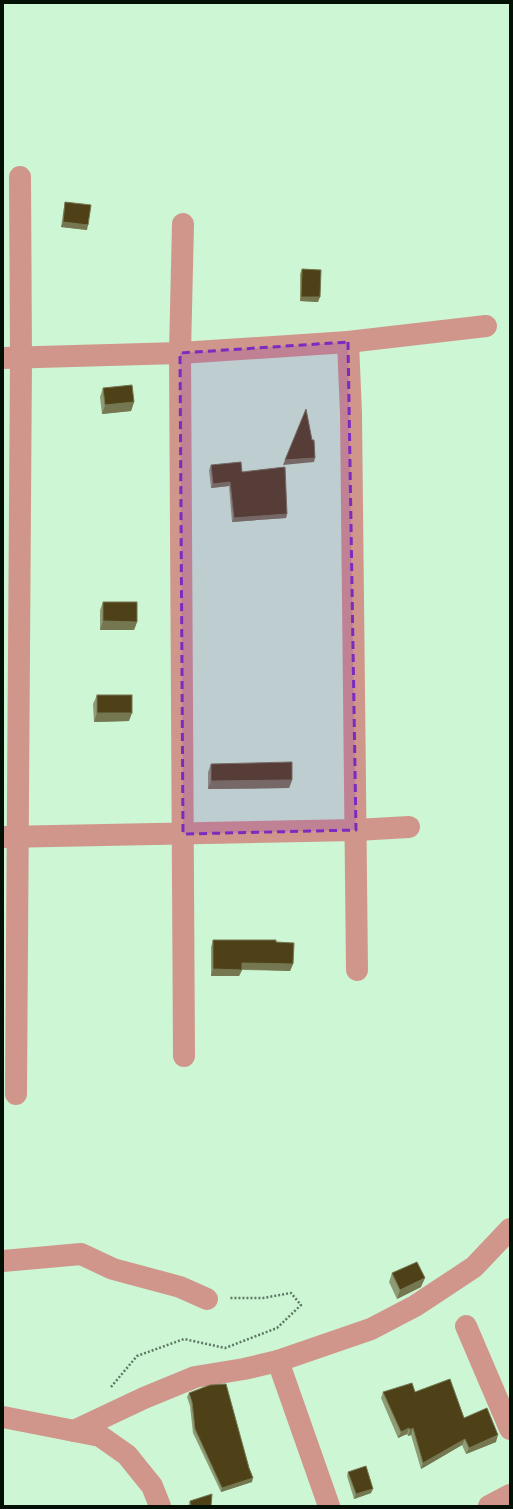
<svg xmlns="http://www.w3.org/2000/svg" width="513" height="1509" font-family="Lato,sans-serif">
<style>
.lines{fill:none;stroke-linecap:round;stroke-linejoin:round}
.path{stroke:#5f7864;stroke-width:2.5;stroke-dasharray:2 2;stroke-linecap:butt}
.minor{stroke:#d1968b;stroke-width:22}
.wall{fill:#8e9c76}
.shaded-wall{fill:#747750}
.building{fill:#4e4117;stroke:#747750}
.marked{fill:#7b2cbf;fill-opacity:0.2;stroke:#7b2cbf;stroke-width:3;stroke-dasharray:8 5;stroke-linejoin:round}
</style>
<rect width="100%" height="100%" fill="#cdf6d5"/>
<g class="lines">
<path class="path" d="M111,1387L137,1356L184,1339L225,1348L277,1328L301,1305L291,1293L263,1298H229"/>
<g class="minor">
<path d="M183,224L180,353L184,1056"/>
<path d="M348,342L351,414L357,970"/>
<path d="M3,358L180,353L348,342L486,326"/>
<path d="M3,837L356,830L409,827"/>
<path d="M16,1094L21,358L20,177"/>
<path d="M3,1261L81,1254L113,1269L180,1287L207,1299"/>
<path d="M466,1326L510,1429"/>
<path d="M278,1361L329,1506"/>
<path d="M3,1417L100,1436L127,1455L152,1486L160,1506"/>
<path d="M74,1431L144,1398L195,1377L244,1369L278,1361L371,1329L415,1306L474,1267L510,1229"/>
<path d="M489,1506L510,1495"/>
</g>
</g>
<g class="wall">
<path d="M65,202L87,230L61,227L64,207Z"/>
<path d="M302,269L318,302L300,301V274Z"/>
<path d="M103,388L134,402L131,411L102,414L100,397Z"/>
<path d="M211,465L242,472L287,514L286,518L232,522L229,486L211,488L209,470Z"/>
<path d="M103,602L137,622L134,630H100V610Z"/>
<path d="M97,695L129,721L94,722L93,704Z"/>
<path d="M211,764L292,780L289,788L208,789V772Z"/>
<path d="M213,940L276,942L293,964L290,971L242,970L239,976H211V947Z"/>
<path d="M392,1273L421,1287L397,1299L389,1282Z"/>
<path d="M383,1392H415L464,1418L496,1442L466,1454L462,1445L421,1469L411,1435L408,1436L407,1434L398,1438L381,1398Z"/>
<path d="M189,1393L252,1482L221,1492L193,1433L190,1406L187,1397Z"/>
<path d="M348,1472L371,1493L354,1499L347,1476Z"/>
<path d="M190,1501L211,1506H188Z"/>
</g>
<g class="shaded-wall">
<path d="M63,222L88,225L87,230L61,227Z"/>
<path d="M301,297H320L318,302L300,301Z"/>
<path d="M134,402L131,411L102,414L105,405Z"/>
<path d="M315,458L314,462L283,465L285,460Z"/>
<path d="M230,482L229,486L211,488L213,484Z"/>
<path d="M287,514L286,518L232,522L234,518Z"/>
<path d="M103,621L137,622L134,630H100Z"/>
<path d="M97,713H132L129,721L94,722Z"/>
<path d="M292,780L289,788L208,789L211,781Z"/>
<path d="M242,963L293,964L290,971L239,969Z"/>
<path d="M213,969L242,970L239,976H211Z"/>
<path d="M425,1278L421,1287L397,1299L400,1290Z"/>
<path d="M409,1428L407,1434L398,1438L401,1432Z"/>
<path d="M413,1428L411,1435L408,1436L410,1430Z"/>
<path d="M498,1435L496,1442L466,1454L469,1448Z"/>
<path d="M465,1439L462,1445L421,1469L423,1463Z"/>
<path d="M253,1478L252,1482L221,1492L222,1488Z"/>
<path d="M373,1489L371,1493L354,1499L356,1494Z"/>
</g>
<g class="building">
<path d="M65,202L91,205L88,225L63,222Z"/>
<path d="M302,269L321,270L320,297H301Z"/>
<path d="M132,385L134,402L105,405L103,388Z"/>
<path d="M306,409L312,440H314L315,458L285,460Z"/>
<path d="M241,462L242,472L285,467L287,514L234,518L230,482L213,484L211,465Z"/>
<path d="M103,602H137V622L103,621Z"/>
<rect x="97" y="695" width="35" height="18"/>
<path d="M292,762V780L211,781V764Z"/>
<path d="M213,940H276V942L294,943L293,964L242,963V970L213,969Z"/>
<path d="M417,1262L425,1278L400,1290L392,1273Z"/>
<path d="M450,1379L464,1418L487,1408L498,1435L469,1448L465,1439L423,1463L413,1428L410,1430L409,1428L401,1432L383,1392L412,1383L415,1392Z"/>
<path d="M226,1384L249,1468L253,1478L222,1488L195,1429L192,1402L189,1393L210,1385Z"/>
<path d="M366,1466L373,1489L356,1494L348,1472Z"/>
<path d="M212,1494L211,1506H191L190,1501Z"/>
</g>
<path class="marked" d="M348,342L356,830L183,834L180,353Z"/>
<rect width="513" height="1509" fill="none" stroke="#031006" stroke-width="8"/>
</svg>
